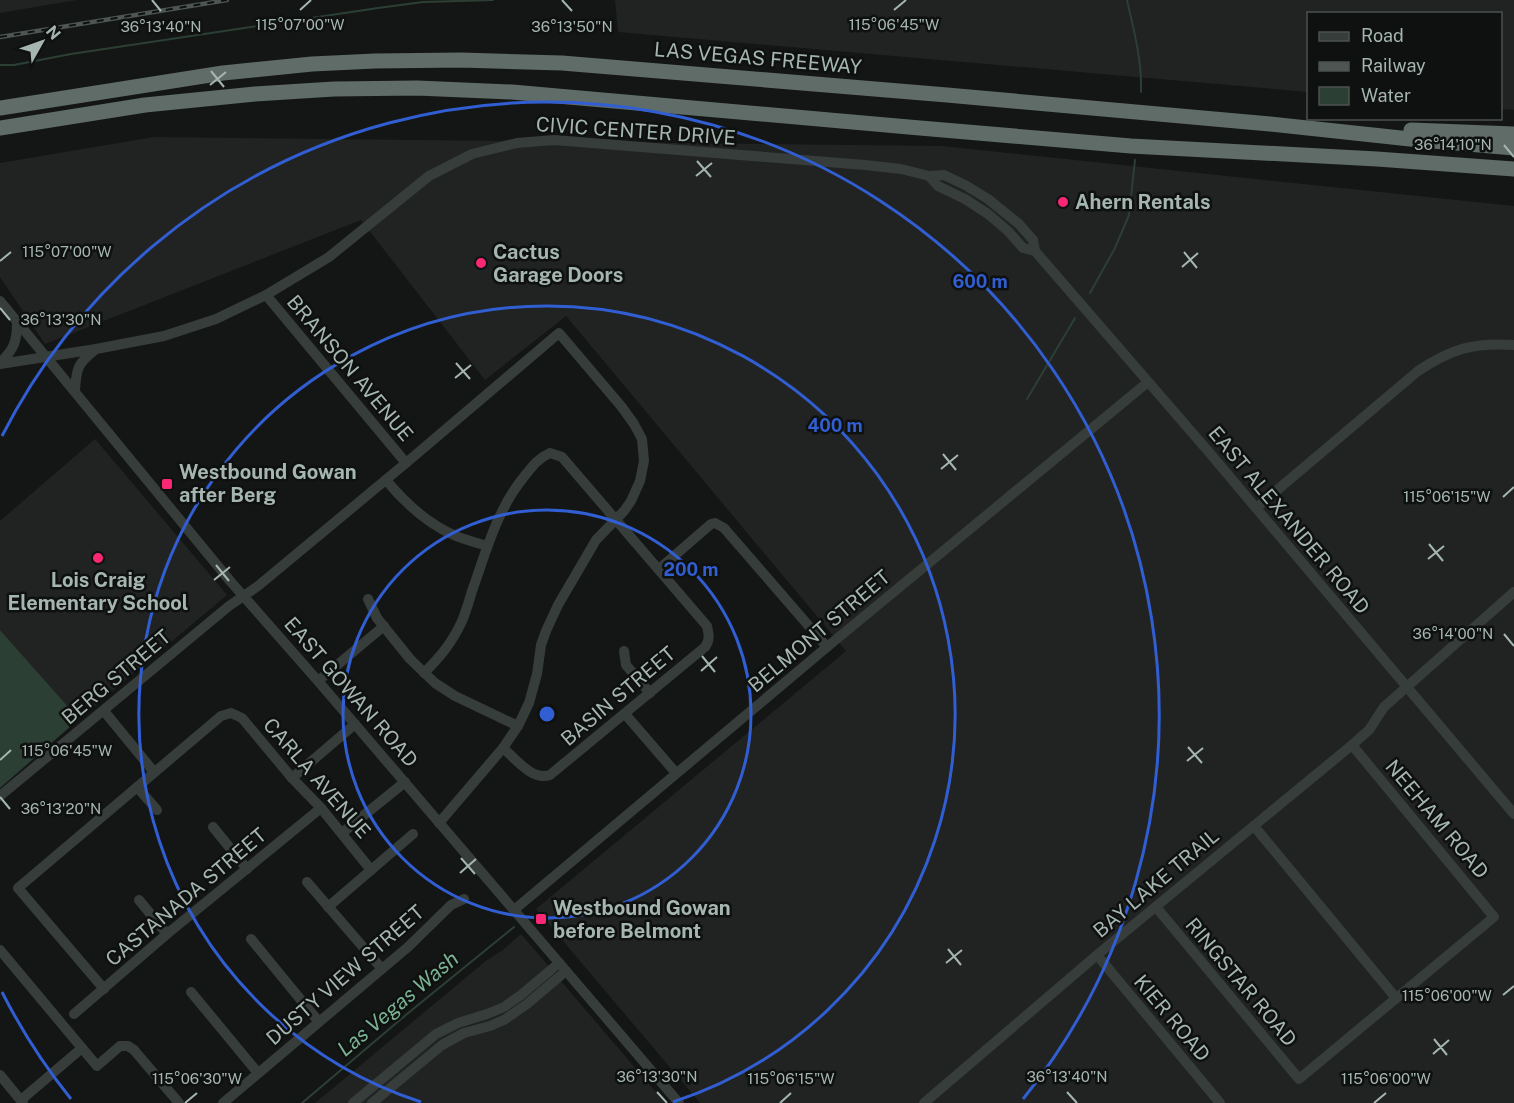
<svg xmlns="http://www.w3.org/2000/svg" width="1514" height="1103" font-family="'Public Sans',sans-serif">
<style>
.built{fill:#202322}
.water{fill:#2c3f34}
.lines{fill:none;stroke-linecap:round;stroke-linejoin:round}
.stream{stroke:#2c3f34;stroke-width:2}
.minor{stroke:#363d3b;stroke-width:10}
.highway{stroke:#606c68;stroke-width:15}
.rail-casing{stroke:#4d5653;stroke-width:4.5}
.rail{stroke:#0f1010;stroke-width:2;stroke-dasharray:7;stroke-linecap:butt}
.ticks{fill:none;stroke:#a5b6b0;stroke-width:2}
.ring{fill:none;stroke:#315ed2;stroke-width:3}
.poi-dot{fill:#f92874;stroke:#0f1010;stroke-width:2}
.labels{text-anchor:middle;stroke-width:5;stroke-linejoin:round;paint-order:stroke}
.street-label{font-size:20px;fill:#a5b6b0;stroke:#0f1010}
.poi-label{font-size:20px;font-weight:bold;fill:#a5b6b0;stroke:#0f1010;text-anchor:start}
.water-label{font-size:21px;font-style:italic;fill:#7ab393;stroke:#0f1010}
.ticks-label{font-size:15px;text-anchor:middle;fill:#a5b6b0;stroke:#0f1010;stroke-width:5;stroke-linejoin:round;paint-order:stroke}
.centre{fill:#315ed2;stroke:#0f1010;stroke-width:3}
.ring-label{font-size:18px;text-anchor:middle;font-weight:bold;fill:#315ed2;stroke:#0f1010;stroke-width:5;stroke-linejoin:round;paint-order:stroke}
</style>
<rect width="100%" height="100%" fill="#141615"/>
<g class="built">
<path d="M0,0H77L0,13Z"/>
<path d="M615,0H1514V110L1501,109L1500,14H1308V92L618,32Z"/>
<path d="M154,137L941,146L1514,206V1103H700L536,909L846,651L566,316L485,380L361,220L45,344L0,277V163Z"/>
<path d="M95,439L227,595L79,719L0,630V521Z"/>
<path d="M521,934L665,1103H315L487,960L503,950Z"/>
</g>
<path class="water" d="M0,630L79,719L0,788Z"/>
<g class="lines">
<g class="stream">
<path d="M1127,0C1134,31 1142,60 1141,92"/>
<path d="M0,65H14L71,54L378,8L423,2L493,0"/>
<path d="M1090,293L1115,248L1129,215L1135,160"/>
<path d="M1027,399L1075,318"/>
<path d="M302,1103L407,1014L514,927"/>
</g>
<g class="minor">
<path d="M929,176L938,186L965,199L988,214L1008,231L1023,248L1035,251"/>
<path d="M266,295L406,463"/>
<path d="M0,301L231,582L318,681L679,1103"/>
<path d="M0,363C14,349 17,342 17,322"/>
<path d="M0,364L96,349L164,336L216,319L266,295L329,257L429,176L472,154L517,143L554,140L865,165L901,169L929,176L944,175L965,185L988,199L1019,224L1033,240L1035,251L1208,451L1514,814"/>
<path d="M75,391C76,368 78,363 96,349"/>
<path d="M386,480C405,503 427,524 456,536C466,540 477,543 487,546"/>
<path d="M1256,508L1418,371C1451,349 1474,342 1514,345"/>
<path d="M659,569L711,524L715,523L724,528L827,647"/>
<path d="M368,599L377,618L410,659L435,683L455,696L518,726"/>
<path d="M624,651L626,665L650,693"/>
<path d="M424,673C440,657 452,643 462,621C466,612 469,601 472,591C486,552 497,510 523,478C532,467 537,459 550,453L562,457L707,626C709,635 710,640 705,647L550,775C532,781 516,759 503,748"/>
<path d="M318,681L384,626"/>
<path d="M104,711L154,772"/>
<path d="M625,714L676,773"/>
<path d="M292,778L355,724"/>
<path d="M137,787L157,810"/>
<path d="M0,796L229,606L258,586L406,463L559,333L621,406L634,424L642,439L644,461L640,481L631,501L624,511L596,540L558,605L546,631L541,645L537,674L529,703L518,726L503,748L439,823"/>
<path d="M1254,826L1396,998"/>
<path d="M213,827L247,869"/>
<path d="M342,833L405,782"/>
<path d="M307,882L382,969"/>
<path d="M139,900L167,934"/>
<path d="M328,907L413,834"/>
<path d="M1156,907L1299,1079L1494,917L1352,745"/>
<path d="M514,910L827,647L1148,382"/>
<path d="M251,939L319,1022"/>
<path d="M0,950L97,1066L120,1046H128L134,1050L179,1103"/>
<path d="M1097,955L1220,1103"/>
<path d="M104,989L18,888L221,716L231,713L242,718L292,778L321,808L371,870"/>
<path d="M191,992L258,1073"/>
<path d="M74,1014L167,934L321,808"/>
<path d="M0,1075L23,1103"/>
<path d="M21,1100L82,1048"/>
<path d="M223,1103L408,947L451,905L464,899"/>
<path d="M353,1103L436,1034L458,1023L487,1014L504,1007L521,995L559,963"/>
<path d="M372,1103L442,1045L464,1033L490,1026L504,1020L527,1004L566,971"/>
<path d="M924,1103L1097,955L1352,745L1369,730L1384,707L1514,592"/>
</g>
<g class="highway">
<path d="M0,108L223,73L312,64L375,61L461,60L562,63L947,95L1270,124L1410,139L1514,148"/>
<path d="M0,128L145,105L255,94L334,89L417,88L512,92L920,128L1131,146L1377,159L1514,169"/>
<path d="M1411,130L1514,134"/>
</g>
<defs>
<path id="rail" d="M0,37L227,0"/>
</defs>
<use href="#rail" class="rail-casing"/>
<use href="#rail" class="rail"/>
</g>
<path class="ticks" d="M152,0L161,11M562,0L572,11M300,10L311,0M894,10L906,0M211,71L224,87M210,85L226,72M1504,145L1514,157M697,161L711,177M696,176L712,163M1184,252L1197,268M0,261L11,252M1182,267L1198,253M0,308L10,320M456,363L470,379M455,378L471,365M943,454L956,470M941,469L958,455M1503,497L1514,487M1429,544L1443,561M1428,559L1444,546M216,565L229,581M214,580L230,567M1504,634L1514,646M702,656L715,672M701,671L717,657M1188,747L1202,763M0,760L11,750M1187,761L1203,748M0,797L10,809M461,858L475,874M460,873L476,859M948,949L961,965M946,963L962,950M1503,995L1514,986M1434,1039L1447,1055M1433,1054L1449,1040M657,1092L667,1103M1067,1092L1077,1103M185,1103L197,1093M780,1103L791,1093M1374,1103L1386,1093"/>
<g class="ring">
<circle cx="547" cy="714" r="204"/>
<path d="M421 1102A408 408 0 1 1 673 1102"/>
<path d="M71 1099A612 612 0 0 1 2 992M2 436A612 612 0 1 1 1023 1099"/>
</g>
<g class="poi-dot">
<circle cx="1063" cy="202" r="6"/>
<circle cx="481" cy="263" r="6"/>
<rect x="161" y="478" width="12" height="12" rx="3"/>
<circle cx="98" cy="558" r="6"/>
<rect x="535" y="913" width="12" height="12" rx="3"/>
</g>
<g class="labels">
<g class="street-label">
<text transform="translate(758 58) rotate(5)" y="7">LAS VEGAS FREEWAY</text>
<text transform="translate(636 131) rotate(4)" y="7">CIVIC CENTER DRIVE</text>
<text transform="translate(350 368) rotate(50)" y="7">BRANSON AVENUE</text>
<text transform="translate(1289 520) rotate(50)" y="7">EAST ALEXANDER ROAD</text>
<text transform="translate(819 631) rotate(-40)" y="7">BELMONT STREET</text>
<text transform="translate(116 677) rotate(-40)" y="7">BERG STREET</text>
<text transform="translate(351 692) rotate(49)" y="7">EAST GOWAN ROAD</text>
<text transform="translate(618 696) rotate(-40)" y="7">BASIN STREET</text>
<text transform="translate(317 778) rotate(49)" y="7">CARLA AVENUE</text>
<text transform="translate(1437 819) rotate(50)" y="7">NEEHAM ROAD</text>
<text transform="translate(1156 883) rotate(-40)" y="7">BAY LAKE TRAIL</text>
<text transform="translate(186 897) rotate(-40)" y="7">CASTANADA STREET</text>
<text transform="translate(345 975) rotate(-41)" y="7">DUSTY VIEW STREET</text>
<text transform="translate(1241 982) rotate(50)" y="7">RINGSTAR ROAD</text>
<text transform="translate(1172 1018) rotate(50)" y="7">KIER ROAD</text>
</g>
<g class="poi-label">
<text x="1075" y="209">Ahern Rentals</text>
<text x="493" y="259">Cactus<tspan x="493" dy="23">Garage Doors</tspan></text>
<text x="179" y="479">Westbound Gowan<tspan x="179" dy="23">after Berg</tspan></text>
<text x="98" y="587" text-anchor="middle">Lois Craig<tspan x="98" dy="23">Elementary School</tspan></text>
<text x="553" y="915">Westbound Gowan<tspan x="553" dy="23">before Belmont</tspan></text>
</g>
<g class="water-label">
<text transform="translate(398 1004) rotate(-40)" y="7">Las Vegas Wash</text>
</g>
</g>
<g class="ticks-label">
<text x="300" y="30">115°07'00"W</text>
<text x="894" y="30">115°06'45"W</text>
<text x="161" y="32">36°13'40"N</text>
<text x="572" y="32">36°13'50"N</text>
<text x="1453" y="150">36°14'10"N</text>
<text x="67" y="257">115°07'00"W</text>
<text x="61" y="325">36°13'30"N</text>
<text x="1447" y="502">115°06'15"W</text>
<text x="1453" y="639">36°14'00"N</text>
<text x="67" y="756">115°06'45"W</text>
<text x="61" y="814">36°13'20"N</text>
<text x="1447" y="1001">115°06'00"W</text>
<text x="657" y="1082">36°13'30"N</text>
<text x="1067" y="1082">36°13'40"N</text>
<text x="197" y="1084">115°06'30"W</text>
<text x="791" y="1084">115°06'15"W</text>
<text x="1386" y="1084">115°06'00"W</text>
</g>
<circle cx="547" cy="714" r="9" class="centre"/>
<g class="ring-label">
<text x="980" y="288">600 m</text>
<text x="835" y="432">400 m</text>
<text x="691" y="576">200 m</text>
</g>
<rect x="1307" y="12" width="195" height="108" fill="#0f1010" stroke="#4b5250" stroke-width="1.5"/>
<rect x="1319" y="32" width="30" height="9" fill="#363d3b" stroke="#4b5250" stroke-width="1.5"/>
<text x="1361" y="42" font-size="18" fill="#a5b6b0">Road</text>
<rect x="1319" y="62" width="30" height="9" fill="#4d5653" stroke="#4b5250" stroke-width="1.5"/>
<text x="1361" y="72" font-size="18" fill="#a5b6b0">Railway</text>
<rect x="1319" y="87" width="30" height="18" fill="#2c3f34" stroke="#4b5250" stroke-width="1.5"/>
<text x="1361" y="102" font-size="18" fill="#a5b6b0">Water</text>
<g transform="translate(42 42) rotate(50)" stroke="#0f1010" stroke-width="4.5" paint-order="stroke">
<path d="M0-4.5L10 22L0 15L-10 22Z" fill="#a5b6b0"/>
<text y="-9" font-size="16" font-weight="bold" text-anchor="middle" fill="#a5b6b0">N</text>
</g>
</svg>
